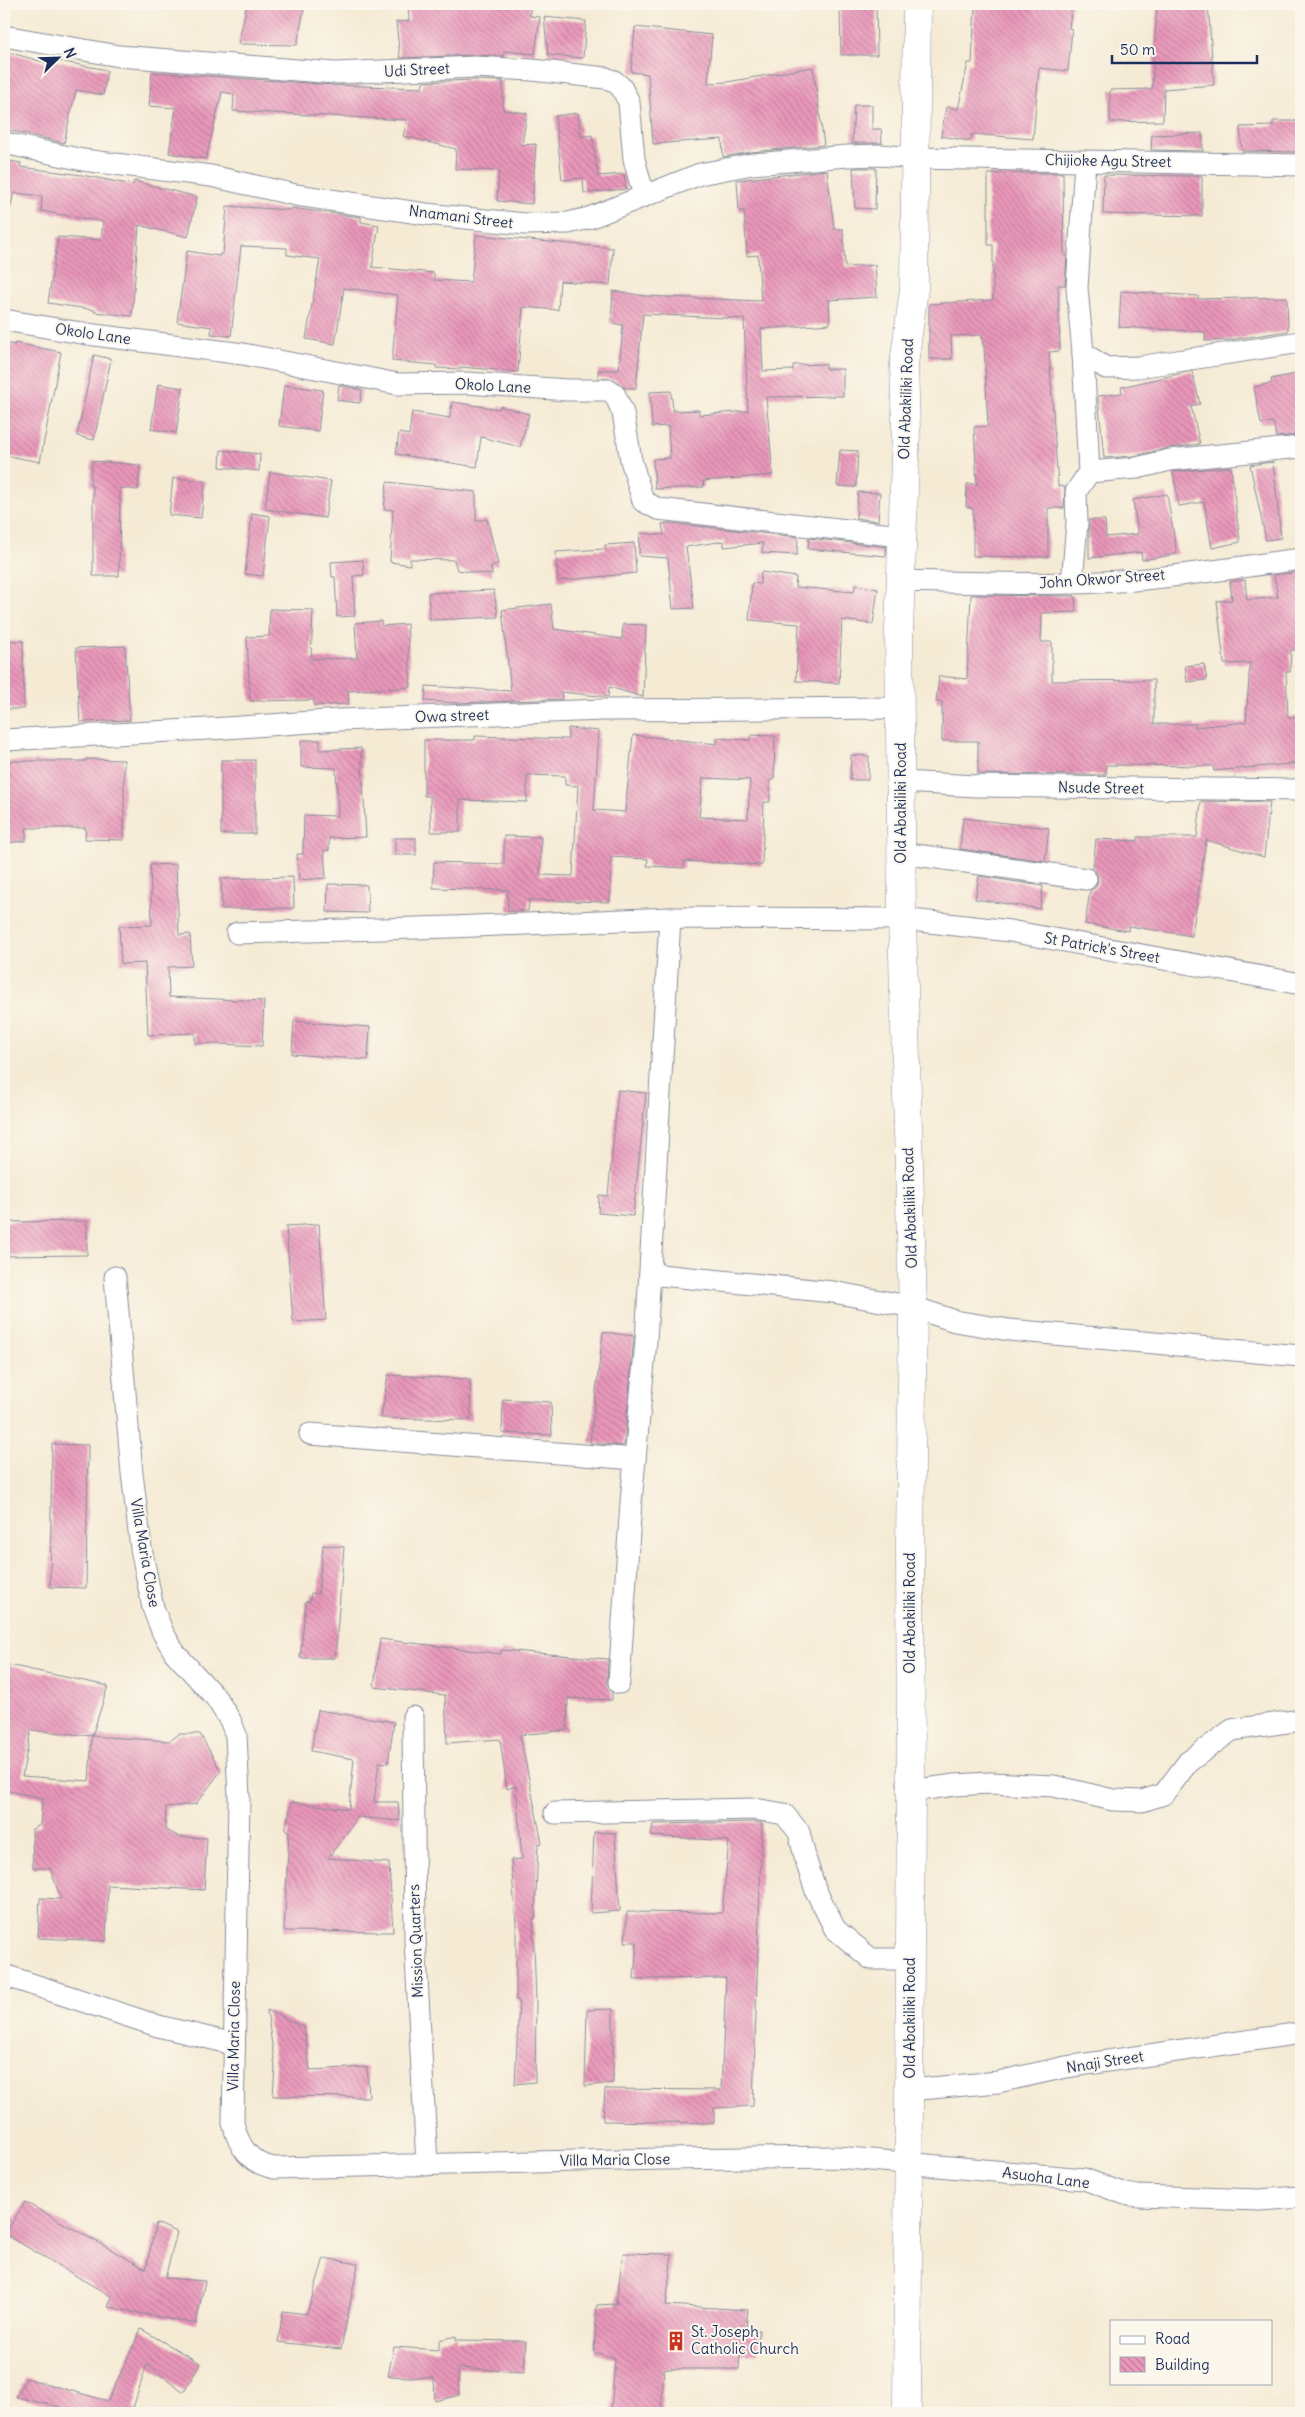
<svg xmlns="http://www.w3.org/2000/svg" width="1305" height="2417" font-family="Delius,sans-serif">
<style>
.building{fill:url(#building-back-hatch);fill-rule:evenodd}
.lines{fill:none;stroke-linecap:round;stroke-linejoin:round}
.street-casing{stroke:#888d9a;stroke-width:23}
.primary-casing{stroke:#888d9a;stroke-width:29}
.street{stroke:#fff;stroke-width:21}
.primary{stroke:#fff;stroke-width:28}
.labels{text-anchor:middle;stroke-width:4;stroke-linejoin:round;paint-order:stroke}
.street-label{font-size:15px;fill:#1b2f5e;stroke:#fbf7ec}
.poi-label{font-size:15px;fill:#1b2f5e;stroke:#fbf7ec;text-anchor:start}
</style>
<defs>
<pattern id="building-back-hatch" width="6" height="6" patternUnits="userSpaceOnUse" patternTransform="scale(1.25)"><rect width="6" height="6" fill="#ea97ba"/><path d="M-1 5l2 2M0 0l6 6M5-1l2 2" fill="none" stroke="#bd7c9a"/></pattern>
</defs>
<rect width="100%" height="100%" fill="#fbf7ec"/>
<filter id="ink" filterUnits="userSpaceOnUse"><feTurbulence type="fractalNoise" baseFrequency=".02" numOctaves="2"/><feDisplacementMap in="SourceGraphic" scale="10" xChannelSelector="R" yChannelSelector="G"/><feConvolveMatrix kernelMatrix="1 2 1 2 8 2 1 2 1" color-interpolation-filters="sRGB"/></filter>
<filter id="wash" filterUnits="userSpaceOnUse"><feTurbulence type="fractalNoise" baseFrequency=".0096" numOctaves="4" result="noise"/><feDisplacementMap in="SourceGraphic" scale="20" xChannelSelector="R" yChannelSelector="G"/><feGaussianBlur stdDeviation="1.12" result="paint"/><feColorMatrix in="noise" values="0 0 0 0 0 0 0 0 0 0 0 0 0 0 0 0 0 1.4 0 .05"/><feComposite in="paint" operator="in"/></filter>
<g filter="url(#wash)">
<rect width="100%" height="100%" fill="#f5ebd5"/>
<g id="blocks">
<g class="building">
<path d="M247,4H305L297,45L238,44Z"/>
<path d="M408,4H530V16L540,17L535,54L504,51V56L474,55L400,58L396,22L409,21Z"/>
<path d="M840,4H876L877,55H841Z"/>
<path d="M975,4H1072L1069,28L1072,29L1068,71L1039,68L1033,139L972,134L970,141L941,136L946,107L958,109L968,63H972Z"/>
<path d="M1157,4H1208L1214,85L1164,89L1163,121L1110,122V90L1152,89Z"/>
<path d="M544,17L586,21L583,58L548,55Z"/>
<path d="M635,27L712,35L708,83L727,82L813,67L824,145L751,152L723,157L722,139L653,144L648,74L631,72Z"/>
<path d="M4,51L47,63V59L107,70L103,95L76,90L64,143L4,129Z"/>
<path d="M152,72L334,85L422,88L423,82L475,80L503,81V110L527,113L522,145L536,144L532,204L497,201L499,171L455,169L456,149L403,136L407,120L233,111L234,94L222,92L206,159L169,153L176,108L149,106Z"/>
<path d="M854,105H872V129H881L882,143H852Z"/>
<path d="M578,113L581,137L592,135L598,176L624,174L626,189L584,193L583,178L562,180L555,116Z"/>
<path d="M1273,121H1301V152L1242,151L1240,127L1273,126Z"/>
<path d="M1202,133L1203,151L1151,150L1152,135Z"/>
<path d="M4,160L21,163L20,167L82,175L133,185L134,181L197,197L188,237L139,225L132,316L94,312L95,310L48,303L58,237L101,240L103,222L41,211L42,196L14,193L10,209L4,208Z"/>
<path d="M853,168H876L875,209L855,208Z"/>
<path d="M827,170L834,229H843L845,267L875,265L877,297L829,300L830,324L761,329L763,371L793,370V365L826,364V369H843V396L766,397L773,475L703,481L704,487L655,489L653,459L670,458L668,426L652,427L650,392L671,391L673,411L699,410V415L748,411L744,319L643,314L636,388H625L615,380L598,378V370H619L623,325L611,323L613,291L645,296L761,301L758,255L747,256L744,211H739L737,180Z"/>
<path d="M1028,173H1063L1064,255H1067L1065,285H1058L1060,351L1049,352L1058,486L1065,487L1064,508H1048V557L973,556V508L966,507L967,484H977L974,427L988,426L984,345H983L982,335L951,336L952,359H929V304L993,300V245H988V174Z"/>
<path d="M1104,175L1202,176V216L1103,214Z"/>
<path d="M227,206L291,210V208L361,217V222L379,225L372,267L434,273V280L471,282L476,235L613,248L610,285L560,281L558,310L523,307L518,372L461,367V369L436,368V365L392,361L398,295L344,288L335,344L306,339L320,259L287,255V248L241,246L231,336L211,334L212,327L177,322L187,251L219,256L220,254H223Z"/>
<path d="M1121,291L1198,296V299L1287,297L1288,331L1229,340L1205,341V332L1119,327Z"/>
<path d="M4,343L15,345V343L61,352L40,462L4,455Z"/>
<path d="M94,355L111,359L94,440L77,436Z"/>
<path d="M1192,371L1200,404L1191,406L1200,444L1169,448L1133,456L1104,458L1098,396L1122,393L1121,387Z"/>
<path d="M1301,373V435L1276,437L1273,422L1261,424L1254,387L1272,383L1271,379Z"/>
<path d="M158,384L183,388L176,433L151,429Z"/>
<path d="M284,385L323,390L318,431L279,426Z"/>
<path d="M339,385L362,390L360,403L337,400Z"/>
<path d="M452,402L499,409L500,406L529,414L520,447L481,437L477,467L396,454L399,433L409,435L412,412L450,418Z"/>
<path d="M221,450L260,454L259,471L220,467Z"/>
<path d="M840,450L858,451L856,487L837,486Z"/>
<path d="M92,461L140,465L138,490L120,488L119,576H93V486H90Z"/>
<path d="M1273,462L1281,538L1266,540L1250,465Z"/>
<path d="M1231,467L1240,542L1212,548L1204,502L1179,506L1173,472Z"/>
<path d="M270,472L331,481L325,518L265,509Z"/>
<path d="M173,478L205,481L201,518L169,515Z"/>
<path d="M387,482L476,492V521L487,519L498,564L491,566L492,575L457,570L454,560L410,559V565L390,562L393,510L384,509Z"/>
<path d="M858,492L880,493L878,521L856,518Z"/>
<path d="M1167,494L1177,554L1142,560L1141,552L1089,558V520H1105L1106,537L1138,534L1133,500Z"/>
<path d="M252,513L270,516L263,576L245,574Z"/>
<path d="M669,523L798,537L797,555L762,553L763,543L724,547V541L686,547L694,608L673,609L668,558L639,556L640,533L664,535L662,524Z"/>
<path d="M809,538L886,547V556L808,549Z"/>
<path d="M634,543L636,573L558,581L556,552L605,549V545Z"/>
<path d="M363,560L364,575L353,576L355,616L337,617L335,577H332L331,562Z"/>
<path d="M761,572L796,577L795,587L854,592L855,585L878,589L873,624L842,620L839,683L796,681L799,624L749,620L752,583L760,584Z"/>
<path d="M1301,572V650H1291L1290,672H1286L1288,717H1301V763L1214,771L1213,766L1106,765V775L978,774V741H942V702H936L939,676L967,679L971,595L1075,596L1076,612L1042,613L1041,642H1052V681L1154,680V724H1195V727L1246,722L1250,663L1224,664L1217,601L1232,600L1230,582L1245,580L1247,600L1278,597L1274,575Z"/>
<path d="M494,590L498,617L430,620L428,593Z"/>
<path d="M551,604L554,629L622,639L623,624L646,625L643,697L609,687L608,697L561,692L562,699L459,703L425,701L426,686L511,691L502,610Z"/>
<path d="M270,609L313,610L311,659L357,658L355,623L381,621L382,626L407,624L411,687L348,691L349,704L314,706V700L250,701L247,637L269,636Z"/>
<path d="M4,641H23L24,709H4Z"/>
<path d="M125,646L130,720L80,722L76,648Z"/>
<path d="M1204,664L1207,680L1187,682L1185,666Z"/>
<path d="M568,728L599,731L594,810L625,812L633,735L717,744V738L750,740L751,735L775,736L774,780H770V802H764L762,865L684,861V868L647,866L648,859L611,857L610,902L529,900L528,911H508V890L433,888L434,862L504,864V836L541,837L540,875L573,876L578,786L565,785V776L527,775V802L460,800V832H431L430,796H424V740H475V736L568,739ZM703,778L750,780L748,819L699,817Z"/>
<path d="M301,740H320V750L361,748L366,837L329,838V850H324L326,878L299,880L297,854H303L304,815L338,816L336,768L301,767Z"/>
<path d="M851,755L869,756L868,780H850Z"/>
<path d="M86,759L124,760V840L85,839L86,828H26V841L4,843V761H86Z"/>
<rect x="221" y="760" width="34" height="74"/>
<path d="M1201,801L1270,802L1264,857L1206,840L1192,936L1129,926L1128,931L1085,924L1090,891L1096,887L1098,880L1097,874L1093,869L1096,839L1138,841V837H1197Z"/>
<path d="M963,818L1049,828L1045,861L960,849Z"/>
<rect x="395" y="838" width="21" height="17"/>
<path d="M176,864L179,935L190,934L192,966L168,967L169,997L264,1001L262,1046L195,1043V1033L148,1035L145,963L121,964L119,926L152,925L150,865Z"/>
<path d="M979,876L1043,886L1040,909L975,899Z"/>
<path d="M293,877L294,908L222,909L221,879Z"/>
<path d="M328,884L367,885L368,913L327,912Z"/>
<path d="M294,1021L370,1027L368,1060L292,1054Z"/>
<path d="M618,1090L646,1093L633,1216L598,1213L599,1195L608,1196Z"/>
<path d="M87,1221V1255L4,1256V1222Z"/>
<path d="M319,1224L326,1320L293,1322L286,1226Z"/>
<path d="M603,1332L634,1336L624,1446L590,1443Z"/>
<path d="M388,1375L470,1379L471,1420L381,1418Z"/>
<path d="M503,1399L551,1402L552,1435L502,1433Z"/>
<path d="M52,1444L88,1445L86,1588L50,1587Z"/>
<path d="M323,1545L344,1547L335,1658H300L306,1601L310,1602L311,1593L318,1594Z"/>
<path d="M380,1639L501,1654V1650L608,1659L607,1683L612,1693V1700L568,1698L567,1730L520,1735L542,1843L538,1844L535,1919H533L536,2002L535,2082L515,2084L519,2001L516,2000V1924L511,1860L522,1859L516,1786L507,1789L500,1739L447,1743L445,1695L374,1687Z"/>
<path d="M4,1664L108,1686L92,1736L170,1741L179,1734H200L221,1771L196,1804L166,1807L165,1829L179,1837L207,1838L204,1890L108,1885L106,1941L38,1938L40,1898L61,1899L50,1868H33L32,1829L40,1825L43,1798L4,1790ZM31,1730L92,1736L89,1781L22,1776Z"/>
<path d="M318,1710L394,1722L388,1763L379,1762L374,1802H398L400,1821L358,1817L328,1858L389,1863L393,1932L284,1931L289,1831L285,1830L292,1802L349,1809L354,1759L311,1751Z"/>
<path d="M754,1822L762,1823L753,2106L714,2108V2123L603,2121L605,2089L721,2090L726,1978L634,1979L637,1942H625L627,1912L722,1913L729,1841L651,1836L653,1824Z"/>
<path d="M594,1832L615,1833L620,1911L591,1913Z"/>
<path d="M613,2009V2083L585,2086L587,2010Z"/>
<path d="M267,2010L304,2027L310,2070L367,2067L369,2097L273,2096L275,2066Z"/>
<path d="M25,2202L146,2269L156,2223L177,2232L165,2278L205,2281L196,2324L108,2307L112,2297L5,2234Z"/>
<path d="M623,2253L672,2254L666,2305L748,2310L746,2328L759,2330L758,2353L740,2354L739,2369H664L661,2413H611L615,2358L594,2352L597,2305L616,2304Z"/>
<path d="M324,2258L358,2264L341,2349L278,2342L283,2311L307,2314Z"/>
<path d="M141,2329L200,2363L184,2392L147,2364L133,2408L137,2409L136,2413H86L16,2397L26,2378L108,2401Z"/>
<path d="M456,2336V2340L526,2341L524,2372L458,2368L459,2395L435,2401L434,2378L388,2376L394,2347L439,2350V2340Z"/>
</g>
</g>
</g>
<g filter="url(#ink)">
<use href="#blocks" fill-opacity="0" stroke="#888d9a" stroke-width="1"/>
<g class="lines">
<defs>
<g id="street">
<path d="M4,36L119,56L335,73L475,67L532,70L606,78L614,81L621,87L629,102L634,159L644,196"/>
<path d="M4,143L83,160L211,176L296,195L426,214L525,224L568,223L589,218L700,174L752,164L848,156L881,155L914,158L1301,165"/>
<path d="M1085,161L1077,288L1083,353L1106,368L1138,367L1301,342"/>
<path d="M4,320L87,334L243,354L398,384L467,383L568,390H608L615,395L623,413L631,460L643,501L658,509L901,536"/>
<path d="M1089,472L1137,468L1170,460L1301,447"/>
<path d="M902,581C979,583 1057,586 1134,580C1190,575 1246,566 1301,559"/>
<path d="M1072,583L1077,523L1076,492L1089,472L1083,353"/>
<path d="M4,740L226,728L339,720L603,710L900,708"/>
<path d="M902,782L976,786L1301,790"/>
<path d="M902,853L1086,879"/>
<path d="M237,933L451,927L670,918L902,919L1010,931L1301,984"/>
<path d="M650,1274L833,1292L913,1307L955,1321L1009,1330L1301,1356"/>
<path d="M115,1277L132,1473L141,1548L153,1608L163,1633L175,1653L216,1698L230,1720L236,1735L239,1797L233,2123C239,2147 249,2163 274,2168L662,2159L837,2157L1084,2179L1125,2194L1138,2196L1259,2200L1301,2197"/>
<path d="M310,1434L635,1459"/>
<path d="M619,1683L631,1502L646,1341L670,918"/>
<path d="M413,1717L415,1939L427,2165"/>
<path d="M911,1791L955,1785L990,1783L1054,1786L1113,1800L1142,1801L1164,1794L1188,1762L1232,1730L1301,1720"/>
<path d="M555,1813L755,1809L784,1814L799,1832L806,1861L816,1891L835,1929L871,1959H910"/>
<path d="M4,1975L158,2026L234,2044"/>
<path d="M909,2090L998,2082L1066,2067L1301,2033"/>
</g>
<path id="primary" d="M907,2413L911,1791L910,1546L913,1307L902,919L899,631L906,430L904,364L914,289L917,4"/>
</defs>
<use href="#street" class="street-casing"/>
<use href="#primary" class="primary-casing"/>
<use href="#street" class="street"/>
<use href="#primary" class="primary"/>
</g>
</g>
<defs>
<symbol id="building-bare" viewBox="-9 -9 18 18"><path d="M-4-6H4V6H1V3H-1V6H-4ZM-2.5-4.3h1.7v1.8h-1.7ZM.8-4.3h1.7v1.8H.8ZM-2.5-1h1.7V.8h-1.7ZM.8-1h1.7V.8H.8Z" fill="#c8321e" stroke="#fbf7ec" stroke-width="2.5" paint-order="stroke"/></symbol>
</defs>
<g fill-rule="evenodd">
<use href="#building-bare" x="662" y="2327" width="28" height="28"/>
</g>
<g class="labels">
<g class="street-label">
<text transform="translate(417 70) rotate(-3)" y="5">Udi Street</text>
<text transform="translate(1108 161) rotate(1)" y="5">Chijioke Agu Street</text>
<text transform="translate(461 217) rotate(7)" y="5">Nnamani Street</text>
<text transform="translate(93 334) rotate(8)" y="5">Okolo Lane</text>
<text transform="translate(493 386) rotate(3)" y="5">Okolo Lane</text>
<text transform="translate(906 399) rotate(-88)" y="5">Old Abakiliki Road</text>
<text transform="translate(1102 579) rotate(-4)" y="5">John Okwor Street</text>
<text transform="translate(452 716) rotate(-2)" y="5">Owa street</text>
<text transform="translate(1101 788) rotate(1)" y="5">Nsude Street</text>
<text transform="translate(901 803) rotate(-90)" y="5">Old Abakiliki Road</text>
<text transform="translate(1102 948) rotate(10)" y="5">St Patrick's Street</text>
<text transform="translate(910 1208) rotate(-92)" y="5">Old Abakiliki Road</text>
<text transform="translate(145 1553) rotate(80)" y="5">Villa Maria Close</text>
<text transform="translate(910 1613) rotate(-90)" y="5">Old Abakiliki Road</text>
<text transform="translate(416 1941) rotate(-92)" y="5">Mission Quarters</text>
<text transform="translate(910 2018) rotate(-90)" y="5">Old Abakiliki Road</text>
<text transform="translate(234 2036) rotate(-89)" y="5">Villa Maria Close</text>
<text transform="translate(1105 2062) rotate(-9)" y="5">Nnaji Street</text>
<text transform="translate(615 2160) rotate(-1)" y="5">Villa Maria Close</text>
<text transform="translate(1046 2178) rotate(7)" y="5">Asuoha Lane</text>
</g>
<g class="poi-label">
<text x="691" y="2337">St. Joseph<tspan x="691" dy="17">Catholic Church</tspan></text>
</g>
</g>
<rect width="1305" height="2417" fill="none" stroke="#fbf7ec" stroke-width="20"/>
<rect x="1110" y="2320" width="162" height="65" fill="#fbf7ec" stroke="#a1a7b3"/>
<rect x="1120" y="2336" width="25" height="8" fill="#ffffff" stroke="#a1a7b3"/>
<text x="1155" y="2344" font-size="15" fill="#1b2f5e">Road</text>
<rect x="1120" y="2357" width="25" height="15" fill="url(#building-back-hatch)" stroke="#a1a7b3"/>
<text x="1155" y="2370" font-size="15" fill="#1b2f5e">Building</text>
<g transform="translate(58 58) rotate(67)" stroke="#fbf7ec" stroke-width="4" paint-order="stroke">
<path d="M0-4L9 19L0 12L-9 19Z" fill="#1b2f5e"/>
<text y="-8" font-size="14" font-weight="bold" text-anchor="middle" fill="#1b2f5e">N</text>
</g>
<path d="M1112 55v8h145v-8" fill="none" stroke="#1b2f5e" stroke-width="2.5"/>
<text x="1120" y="55" font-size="15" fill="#1b2f5e" stroke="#fbf7ec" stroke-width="4" paint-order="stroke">50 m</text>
</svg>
